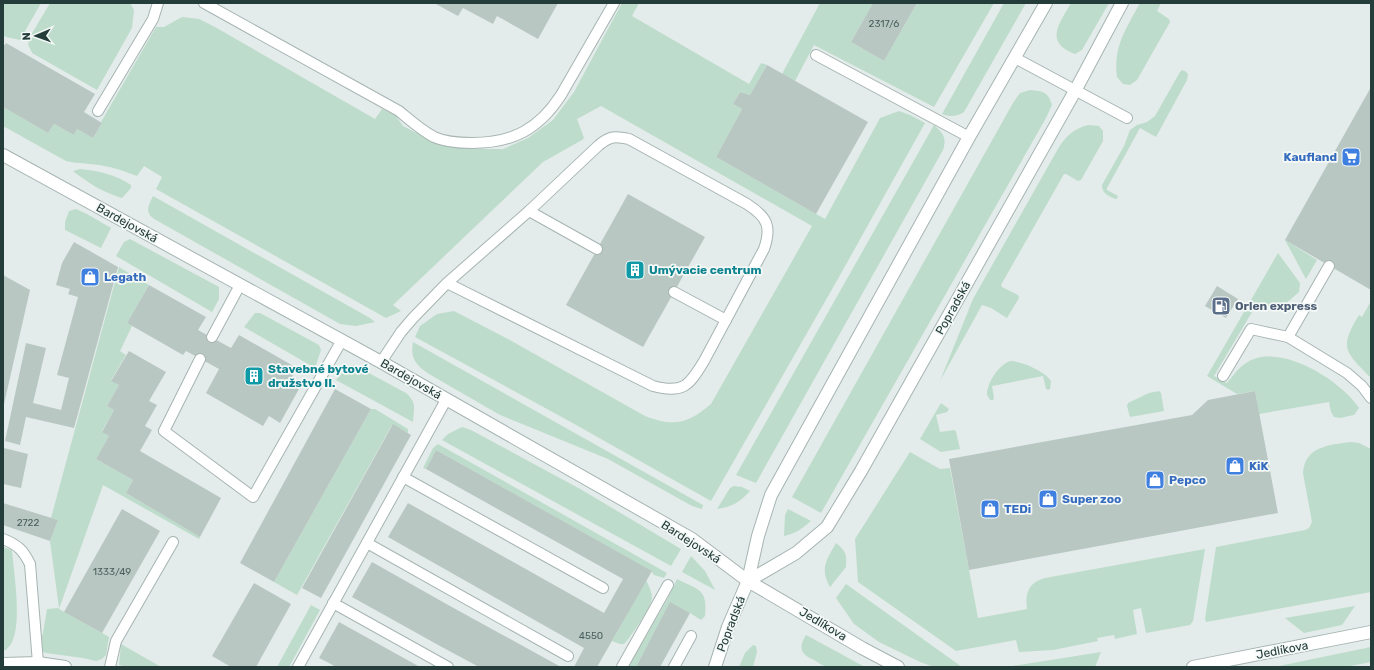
<svg xmlns="http://www.w3.org/2000/svg" width="1374" height="670" font-family="Rubik,sans-serif">
<style>
.grass{fill:#bedccb}
.building{fill:#b9c7c3}
.lines{fill:none;stroke-linecap:round;stroke-linejoin:round}
.service-casing{stroke:#a6b4b2;stroke-width:12}
.minor-casing{stroke:#a6b4b2;stroke-width:14}
.tertiary-casing{stroke:#a6b4b2;stroke-width:14}
.service{stroke:#fff;stroke-width:10}
.minor{stroke:#fff;stroke-width:12}
.tertiary{stroke:#fff;stroke-width:12}
.labels{text-anchor:middle;stroke-width:3.5;stroke-linejoin:round;paint-order:stroke}
.number-label{font-size:10px;fill:#49605c}
.shop-label{font-size:12px;font-weight:bold;fill:#366cbe;stroke:#f4f9f7;text-anchor:start}
.street-label{font-size:12px;fill:#243d3a;stroke:#f4f9f7}
.culture-label{font-size:12px;font-weight:bold;fill:#0d838f;stroke:#f4f9f7;text-anchor:start}
.service-label{font-size:12px;font-weight:bold;fill:#4e5e75;stroke:#f4f9f7;text-anchor:start}
</style>
<rect width="100%" height="100%" fill="#e3ecea"/>
<g class="grass">
<path d="M3,3H41L20,40L6,37L3,35Z"/>
<path d="M50,3H130L134,10L132,28L97,90L32,53L28,44L31,35Z"/>
<path d="M622,3H639L632,16L749,84L761,63L767,65L750,95L740,92L733,104L742,109L716,157L825,219L880,118L899,111L910,115L925,123L839,277L711,501L569,421L415,337L420,326L437,314L454,311L508,339L645,416C673,427 688,424 711,404L812,226L601,106L577,119L584,138L582,140L543,162L393,305L401,311L386,318L156,189L162,177L144,166L137,176C126,172 116,168 104,166C91,163 79,164 66,161L3,126V107L48,133L54,124L74,135L77,129L93,138L102,123L101,122L156,27H164L182,17L199,19L215,27L375,119L382,109L395,115L403,126L432,141L449,147L465,149H503L528,138L553,120L574,92Z"/>
<path d="M820,3H873L851,42L884,61L917,3H994L934,107L814,45L795,81L782,74Z"/>
<path d="M1004,3H1026L964,112C957,117 950,117 942,114Z"/>
<path d="M1071,3H1109L1082,50L1075,54C1044,42 1059,24 1071,3Z"/>
<path d="M1140,3H1161L1157,11L1169,19L1170,22L1137,80L1130,85L1123,84L1117,77C1113,46 1126,29 1140,3Z"/>
<path d="M1182,70L1185,71L1188,74L1187,80L1156,137L1140,128L1107,188V190L1118,196L1117,199C1111,198 1101,193 1102,185L1124,146L1130,130L1137,125L1147,122L1155,116L1180,72Z"/>
<path d="M1030,90C1043,91 1048,92 1052,105L1046,118L821,513L792,497L1013,103L1020,93Z"/>
<path d="M934,125C943,133 947,138 943,150L756,483L736,475Z"/>
<path d="M1088,125L1099,126L1103,131V141L1081,180L1078,181L1066,174H1064L1001,285L1002,287L1018,295L1019,298L1007,318L991,308L982,305L940,381L973,299L1059,147C1067,135 1074,129 1088,125Z"/>
<path d="M80,169C98,171 115,174 131,185V188L122,198C102,192 90,184 73,171Z"/>
<path d="M153,196L370,318L375,322L356,326L340,324L156,220C144,213 148,206 153,196Z"/>
<path d="M76,209L87,214L111,228L101,248L65,230V222L69,211Z"/>
<path d="M130,239L219,287V299L212,312L116,256L124,242Z"/>
<path d="M1285,240L1317,260L1306,279Z"/>
<path d="M1278,253L1300,283L1299,292L1282,307H1255L1214,376L1227,383C1233,376 1238,368 1246,363C1278,341 1341,380 1359,408L1354,415L1340,418L1334,417L1331,412L1329,402L1259,414L1255,391L1237,394L1207,376Z"/>
<path d="M119,267L149,285L127,323L132,326L120,351L126,355L111,380L119,385L107,406L114,410L102,431L109,436L96,459L133,480L126,493L200,537L199,539L103,485L59,609L109,637L106,655L102,659L96,661L83,658L46,653L42,651L39,646L43,633L47,609L59,608L50,541L58,520L51,518Z"/>
<path d="M1371,301V378C1346,352 1338,349 1359,315L1362,317Z"/>
<path d="M255,313H260L319,345L321,350L315,368L244,327Z"/>
<path d="M413,342L703,505L702,509L692,506L608,459L500,415L429,374C416,365 410,359 413,342Z"/>
<path d="M1010,361C1021,361 1045,371 1051,381L1050,389L1048,390L1046,389L1043,376L992,386L994,398L993,400H990L987,395C987,382 999,365 1010,361Z"/>
<path d="M354,365L406,393C417,403 414,408 413,422L336,380L348,366Z"/>
<path d="M1159,391L1161,393L1164,411L1130,417L1127,406L1128,403L1149,393Z"/>
<path d="M941,403L949,409L947,412L936,415L940,432L955,430L956,432L960,449L941,452L920,439Z"/>
<path d="M371,409H375L408,429V433L392,425L297,595L274,582Z"/>
<path d="M462,427L471,430L582,490L681,549L671,566L442,440L448,434Z"/>
<path d="M1351,442L1359,443L1371,449V592L1206,622L1205,619L1216,547L1305,530L1309,528L1312,522L1303,473C1305,446 1329,445 1351,442Z"/>
<path d="M438,444L667,573L664,578L654,575L651,571L436,450L426,469L423,468L433,448Z"/>
<path d="M910,452L940,469L950,468L978,618L1027,609C1025,593 1028,583 1045,578L1205,549L1193,621L1190,625L1146,633L1141,608L1133,610L1137,634L1115,639L1114,635L1097,638L1098,641L1053,650L1019,652L1016,640L956,651L858,582L855,539Z"/>
<path d="M734,486L742,487L750,491C740,502 732,507 717,509L730,488Z"/>
<path d="M788,509L811,521C803,528 795,534 784,536L785,515Z"/>
<path d="M836,543C846,551 847,555 846,567L830,587C820,568 826,561 836,543Z"/>
<path d="M3,547L12,550C14,574 22,622 12,642C11,645 8,647 6,650H3V611L4,610L3,604Z"/>
<path d="M691,556L705,571L715,590L682,572Z"/>
<path d="M677,579C699,590 708,589 705,616L701,620L690,613L670,603L636,667H628L667,600Z"/>
<path d="M646,580C649,586 652,592 652,598C651,608 631,636 624,644H620L612,641Z"/>
<path d="M846,584L962,667H934L920,662L879,642L854,624L836,598Z"/>
<path d="M311,605L320,610L289,667H277Z"/>
<path d="M1355,606L1342,625L1304,633L1285,618Z"/>
<path d="M806,635L865,667C855,667 836,669 827,667C823,666 819,663 816,661C802,655 797,649 806,635Z"/>
<path d="M121,644L161,667H128L119,665Z"/>
<path d="M753,645L756,646L757,652L753,667H739L745,653Z"/>
<path d="M1371,647V662L1345,667H1274Z"/>
<path d="M1101,652L1095,667H1006Z"/>
</g>
<g class="building">
<path d="M434,3H558L538,39L497,16L493,24L463,8L458,16Z"/>
<path d="M873,3H917L884,61L851,42Z"/>
<path d="M6,43L95,94L84,112L102,123L93,138L77,129L74,135L54,124L48,133L3,107V44L5,45Z"/>
<path d="M767,65L868,122L816,214L716,157L742,109L733,104L740,92L750,95Z"/>
<path d="M1371,87V290L1285,240Z"/>
<path d="M628,194L705,237L643,347L566,305Z"/>
<path d="M74,242L118,267L74,428L26,417L20,445L5,441L26,343L46,348L33,403L61,410L69,378L57,375L78,297L68,294L70,289L56,285L62,263Z"/>
<path d="M3,275L30,290L4,404H3Z"/>
<path d="M149,285L206,317L198,330L231,348L239,335L297,368L289,382L299,389L280,423L269,416L263,426L206,393L219,369L186,351L183,355L127,323Z"/>
<path d="M1217,286L1238,299L1226,318L1205,306Z"/>
<path d="M129,351L166,372L149,401L157,405L145,426L152,430L140,451L221,498L200,537L126,493L133,480L96,459L109,436L102,432L114,410L107,406L119,385L111,381Z"/>
<path d="M335,389L371,409L274,582L240,563Z"/>
<path d="M1255,391L1278,513L969,570L949,459L1192,415L1208,400Z"/>
<path d="M393,424L411,435L321,598L302,588Z"/>
<path d="M4,448L28,454L21,488L3,484Z"/>
<path d="M436,450L652,571L597,667H574L584,648L388,537L408,503L604,613L623,579L426,469Z"/>
<path d="M3,503L58,520L50,541L3,525Z"/>
<path d="M122,509L160,531L102,633L64,612Z"/>
<path d="M372,562L450,606L561,667H479L440,646L352,597Z"/>
<path d="M254,583L291,604L256,667H231L212,656Z"/>
<path d="M670,602L690,613L660,667H636Z"/>
<path d="M339,622L420,667H336L329,663L319,658Z"/>
</g>
<g class="lines">
<defs>
<g id="service">
<path d="M204,3L399,111C410,120 421,130 434,137C445,142 459,143 472,143C513,143 539,129 561,95L614,3"/>
<path d="M816,55L969,137"/>
<path d="M1015,58L1127,118"/>
<path d="M98,111L153,19L158,3"/>
<path d="M529,211L597,249"/>
<path d="M674,292L726,320"/>
<path d="M212,337L240,285"/>
<path d="M1288,337L1329,266"/>
<path d="M200,359L164,431L253,497L342,340"/>
<path d="M381,362L401,332L413,318L447,283L653,386C683,394 689,386 704,361L764,249C772,226 767,217 747,204L629,139C615,136 610,136 599,145L529,211L447,283"/>
<path d="M1223,376L1251,329L1288,337L1347,373L1362,386L1371,398"/>
<path d="M403,477L603,588"/>
<path d="M3,539C18,545 23,550 30,564L38,663"/>
<path d="M367,543L568,656"/>
<path d="M333,603L448,667"/>
<path d="M110,667L116,641L173,542"/>
<path d="M298,667L446,400"/>
<path d="M622,667L668,585"/>
<path d="M674,667L691,636"/>
</g>
<g id="minor">
<path d="M3,155L381,362L692,539L748,581L862,648L898,667"/>
<path d="M3,664L38,663L65,667"/>
<path d="M1193,667L1371,632"/>
</g>
<g id="tertiary">
<path d="M748,581L796,553L827,527L861,471L1075,91L1122,3"/>
<path d="M715,667L728,627L748,581L758,536L771,495L969,137L1046,3"/>
</g>
</defs>
<use href="#service" class="service-casing"/>
<use href="#minor" class="minor-casing"/>
<use href="#tertiary" class="tertiary-casing"/>
<use href="#service" class="service"/>
<use href="#minor" class="minor"/>
<use href="#tertiary" class="tertiary"/>
</g>
<defs>
<symbol id="supermarket-square" viewBox="-11 -11 22 22"><rect x="-9" y="-9" width="18" height="18" rx="4" fill="#3f7fe0" stroke="#f4f9f7"/><path d="M-6-5.5h2.5l.6 2H6L4.5 2H-2.5L-4.4-4H-6ZM-1.5 3.2a1.3 1.3 0 1 0 .1 0ZM3 3.2a1.3 1.3 0 1 0 .1 0Z" fill="#fff"/></symbol>
<symbol id="building-square" viewBox="-11 -11 22 22"><rect x="-9" y="-9" width="18" height="18" rx="4" fill="#0f9aa8" stroke="#f4f9f7"/><path d="M-4-6H4V6H1V3H-1V6H-4ZM-2.5-4.3h1.7v1.8h-1.7ZM.8-4.3h1.7v1.8H.8ZM-2.5-1h1.7V.8h-1.7ZM.8-1h1.7V.8H.8Z" fill="#fff"/></symbol>
<symbol id="shop-square" viewBox="-11 -11 22 22"><rect x="-9" y="-9" width="18" height="18" rx="4" fill="#3f7fe0" stroke="#f4f9f7"/><path d="M-5-2.5h2.3a2.7 3.5 0 0 1 5.4 0H5L5.5 6h-11ZM-1.5-2.5h3a1.5 2.3 0 0 0-3 0Z" fill="#fff"/></symbol>
<symbol id="fuel-square" viewBox="-11 -11 22 22"><rect x="-9" y="-9" width="18" height="18" rx="4" fill="#5c6f8a" stroke="#f4f9f7"/><path d="M-5.5-6h7V0h2V4h1.3V-2.5L3-4.5l.8-.8L6-3V5H2.5V1h-1V6h-7ZM-4.2-4.7v3.2H.2V-4.7Z" fill="#fff"/></symbol>
</defs>
<g fill-rule="evenodd">
<use href="#supermarket-square" x="1340" y="146" width="22" height="22"/>
<use href="#building-square" x="624" y="259" width="22" height="22"/>
<use href="#shop-square" x="79" y="266" width="22" height="22"/>
<use href="#fuel-square" x="1210" y="295" width="22" height="22"/>
<use href="#building-square" x="243" y="365" width="22" height="22"/>
<use href="#shop-square" x="1224" y="455" width="22" height="22"/>
<use href="#shop-square" x="1144" y="469" width="22" height="22"/>
<use href="#shop-square" x="1037" y="488" width="22" height="22"/>
<use href="#shop-square" x="979" y="498" width="22" height="22"/>
</g>
<g class="labels">
<g class="number-label">
<text x="884" y="27">2317/6</text>
<text x="28" y="526">2722</text>
<text x="112" y="575">1333/49</text>
<text x="591" y="639">4550</text>
</g>
<g class="shop-label">
<text x="1337" y="161" text-anchor="end">Kaufland</text>
<text x="104" y="281">Legath</text>
<text x="1249" y="470">KiK</text>
<text x="1169" y="484">Pepco</text>
<text x="1062" y="503">Super zoo</text>
<text x="1004" y="513">TEDi</text>
</g>
<g class="street-label">
<text transform="translate(127 223) rotate(29)" y="4">Bardejovská</text>
<text transform="translate(953 308) rotate(-61)" y="4">Popradská</text>
<text transform="translate(411 379) rotate(30)" y="4">Bardejovská</text>
<text transform="translate(691 542) rotate(33)" y="4">Bardejovská</text>
<text transform="translate(731 624) rotate(-69)" y="4">Popradská</text>
<text transform="translate(823 624) rotate(31)" y="4">Jedlíkova</text>
<text transform="translate(1282 650) rotate(-11)" y="4">Jedlíkova</text>
</g>
<g class="culture-label">
<text x="649" y="274">Umývacie centrum</text>
<text x="268" y="373">Stavebné bytové<tspan x="268" dy="14">družstvo II.</tspan></text>
</g>
<g class="service-label">
<text x="1235" y="310">Orlen express</text>
</g>
</g>
<rect width="1374" height="670" fill="none" stroke="#243d3a" stroke-width="8"/>
<g transform="translate(36 36) rotate(268)" stroke="#f4f9f7" stroke-width="3" paint-order="stroke">
<path d="M0-3L7 15L0 10L-7 15Z" fill="#243d3a"/>
<text y="-6" font-size="11" font-weight="bold" text-anchor="middle" fill="#243d3a">N</text>
</g>
</svg>
